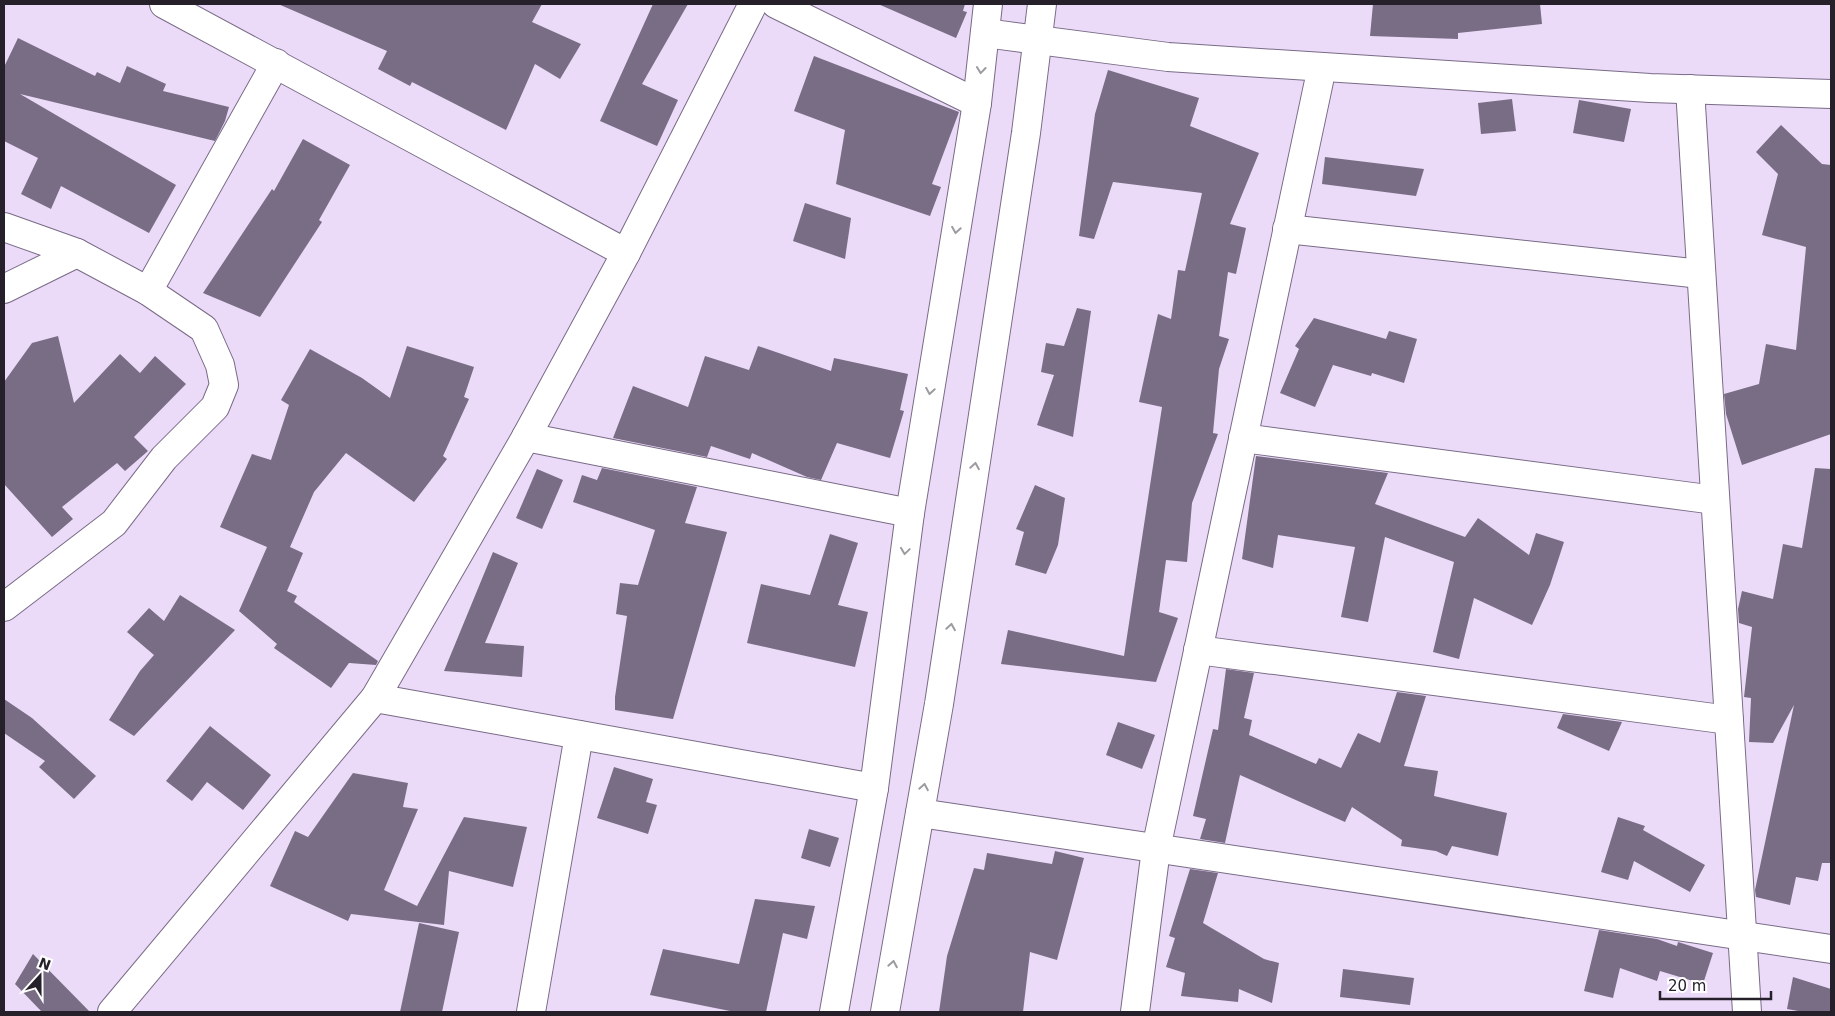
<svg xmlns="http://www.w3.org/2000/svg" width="1835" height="1016" font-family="'DejaVu Sans',sans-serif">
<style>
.building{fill:#796c85}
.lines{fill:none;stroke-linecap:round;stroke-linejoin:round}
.minor-casing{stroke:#796b86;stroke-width:30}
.tertiary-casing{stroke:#796b86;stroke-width:30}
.minor{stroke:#fff;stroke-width:28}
.tertiary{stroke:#fff;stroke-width:28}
.oneway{stroke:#9d9ba0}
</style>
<rect width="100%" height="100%" fill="#ebdbf9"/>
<g class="building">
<path d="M278,4H542L532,22L581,44L560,79L535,64L506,130L412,82L410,86L378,69L387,51Z"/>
<path d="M653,4H688L642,84L678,100L657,146L600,121Z"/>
<path d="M878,4H965L963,11L967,12L956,38Z"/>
<path d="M1373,4H1540L1542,24L1458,33V39L1370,36Z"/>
<path d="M18,38L95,76L97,72L120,83L127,66L166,84L163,91L229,107L225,121L215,141L20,94L176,185L149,233L61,186L51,209L21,194L38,158L4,141V67Z"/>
<path d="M814,56L959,112L932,184L941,187L930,216L836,184L845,130L794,111Z"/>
<path d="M1108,70L1199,98L1190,126L1259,153L1230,224L1246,228L1236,274L1228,272L1219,336L1229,339L1219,369L1213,433L1218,434L1192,503L1187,562L1166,560L1159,612L1178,618L1156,682L1001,664L1008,630L1124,656L1162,407L1139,402L1158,314L1171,319L1178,270L1185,271L1202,193L1113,182L1094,239L1079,236L1095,114Z"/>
<path d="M1512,99L1516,131L1481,134L1478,103Z"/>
<path d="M1579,100L1631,109L1624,142L1573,133Z"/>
<path d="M1781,125L1822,164L1831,165V434L1742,465L1726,414L1724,394L1759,384L1766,344L1796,350L1806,247L1762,235L1778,174L1756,152Z"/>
<path d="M303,139L350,165L319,220L322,222L260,317L203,293L272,189L274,191Z"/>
<path d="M1325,157L1424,169L1416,196L1322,184Z"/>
<path d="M805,203L851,218L845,259L793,241Z"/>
<path d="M1077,308L1091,311L1073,437L1037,425L1054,375L1041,372L1046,343L1064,346Z"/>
<path d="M1314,318L1386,339L1389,331L1417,339L1404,383L1372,373L1371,376L1333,365L1315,407L1280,393L1299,349L1295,346Z"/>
<path d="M58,336L74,403L120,354L140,373L155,356L186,384L134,437L148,451L125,471L117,463L62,507L73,519L52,537L4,484V382L32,343Z"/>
<path d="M407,346L474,367L464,397L469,399L443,456L447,459L414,502L346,453L314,492L290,547L303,553L287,591L297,596L294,602L378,661L376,665L349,663L331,688L274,648L277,644L239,611L267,547L220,527L252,454L271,460L289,405L281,400L310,349L362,378L390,398Z"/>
<path d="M758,346L831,371L834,358L908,374L900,410L904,411L890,458L837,443L821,480L807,477L752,453L750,459L711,446L707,457L613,438L633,386L688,407L705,356L749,370Z"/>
<path d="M1256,456L1388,473L1375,504L1465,537L1478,518L1529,555L1536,533L1564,542L1550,585L1532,625L1474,598L1459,659L1433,652L1454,562L1385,537L1368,622L1341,617L1355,547L1278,535L1273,568L1242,559Z"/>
<path d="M602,468L697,487L685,523L727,532L673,719L615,710V697L627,616L616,614L620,583L638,585L655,530L573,502L582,475L597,480Z"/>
<path d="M1815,468L1831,469V863H1822L1818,881L1796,877L1790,905L1756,897L1755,890L1794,705L1773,743L1749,742L1751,698L1744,697L1752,627L1739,623L1738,609L1742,591L1773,599L1783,544L1802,548Z"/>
<path d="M537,469L563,480L542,529L516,518Z"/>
<path d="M1035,485L1065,498L1058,545L1046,574L1015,565L1024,532L1016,529Z"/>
<path d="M830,534L858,543L838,605L868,612L855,667L747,643L761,584L810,595Z"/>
<path d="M493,552L518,563L485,643L524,646L522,677L444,671Z"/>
<path d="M180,595L235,630L134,736L109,720L140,671L154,655L127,632L149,608L164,621Z"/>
<path d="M1226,669L1254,673L1244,718L1252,720L1249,735L1316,764L1319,758L1341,768L1358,733L1380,743L1397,692L1426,696L1404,766L1438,771L1434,796L1507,813L1498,856L1452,846L1447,856L1436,851L1401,846L1402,840L1352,807L1345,822L1240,775L1225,843L1200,839L1206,819L1193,816L1213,729L1218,730Z"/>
<path d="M4,699L32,718L96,776L74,799L39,767L45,761L4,733Z"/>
<path d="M1563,714L1622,722L1609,751L1557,728Z"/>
<path d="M1118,722L1155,735L1142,769L1106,755Z"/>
<path d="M210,726L271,775L243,810L207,782L192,801L166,781Z"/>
<path d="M614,767L653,779L646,802L657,805L648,834L597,818Z"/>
<path d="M353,773L408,783L403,807L418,809L384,890L417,906L464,817L527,827L513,887L449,871L444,925L351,914L348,921L270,886L295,831L308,837Z"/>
<path d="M1618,817L1645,826L1643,830L1705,865L1690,892L1634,861L1628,880L1601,872Z"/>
<path d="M809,829L839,838L830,867L801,858Z"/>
<path d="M1055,851L1084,858L1057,960L1030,952L1023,1012H939L947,956L974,868L984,870L987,853L1052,864Z"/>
<path d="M1190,869L1218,873L1203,923L1264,959L1279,963L1272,1003L1239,989L1238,1002L1181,996L1185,973L1166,967L1175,938L1169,936Z"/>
<path d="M755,899L815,906L807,939L783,933L766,1012H735L650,995L663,949L739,964Z"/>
<path d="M419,923L459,932L442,1012H400Z"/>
<path d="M1599,930L1657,939L1677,946L1678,942L1713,953L1703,984L1660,971L1657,981L1620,968L1613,998L1584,991Z"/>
<path d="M33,954L90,1012H42L15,984Z"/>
<path d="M1343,969L1414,978L1410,1005L1340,997Z"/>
<path d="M1793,977L1831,989V1012H1804L1787,1009Z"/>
</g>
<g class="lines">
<defs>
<g id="minor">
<path d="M164,4L626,253"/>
<path d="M776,4L977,103"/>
<path d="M985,33L1168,57L1650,88L1831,94"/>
<path d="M1690,89L1747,1012"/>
<path d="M4,227L77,253L148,291L204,329L220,365L224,385L215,407L164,458L114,523L4,607"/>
<path d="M1287,229L1701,274"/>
<path d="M4,289L77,253"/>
<path d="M148,291L276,63"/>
<path d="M526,437L910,513"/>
<path d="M1243,438L1715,500"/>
<path d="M1198,650L1729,720"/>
<path d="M375,698L874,788"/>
<path d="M920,813L1831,949"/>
<path d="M112,1012L375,698L526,437L626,253L753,4"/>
<path d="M531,1012L579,735"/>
<path d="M1135,1012L1156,849L1322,67"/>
</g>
<g id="tertiary">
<path d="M834,1012L874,788L910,513L977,103L988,4"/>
<path d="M885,1012L939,704L1026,133L1042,4"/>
</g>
</defs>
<use href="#minor" class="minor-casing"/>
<use href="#tertiary" class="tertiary-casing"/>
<use href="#minor" class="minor"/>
<use href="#tertiary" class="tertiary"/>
</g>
<defs><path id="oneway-chevron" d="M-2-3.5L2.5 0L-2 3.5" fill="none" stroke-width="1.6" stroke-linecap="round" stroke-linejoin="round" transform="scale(1.25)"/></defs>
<g class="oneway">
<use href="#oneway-chevron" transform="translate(981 70) rotate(96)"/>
<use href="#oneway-chevron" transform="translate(956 230) rotate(99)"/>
<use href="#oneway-chevron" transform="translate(930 391) rotate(99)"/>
<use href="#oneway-chevron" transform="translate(975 466) rotate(-81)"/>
<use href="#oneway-chevron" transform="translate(905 551) rotate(98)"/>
<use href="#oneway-chevron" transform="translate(951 627) rotate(-81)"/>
<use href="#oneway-chevron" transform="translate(924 787) rotate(-80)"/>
<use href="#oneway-chevron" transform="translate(893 964) rotate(-80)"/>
</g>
<rect width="1835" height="1016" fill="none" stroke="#26202b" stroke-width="10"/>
<g transform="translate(40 976) rotate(21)" stroke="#ffffff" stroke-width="4" paint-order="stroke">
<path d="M0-4L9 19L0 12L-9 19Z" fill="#26202b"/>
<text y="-8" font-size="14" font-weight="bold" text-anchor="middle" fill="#26202b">N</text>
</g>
<path d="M1660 991v8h111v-8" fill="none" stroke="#26202b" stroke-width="2.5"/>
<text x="1668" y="991" font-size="15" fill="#26202b" stroke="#ffffff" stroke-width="4" paint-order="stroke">20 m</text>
</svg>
